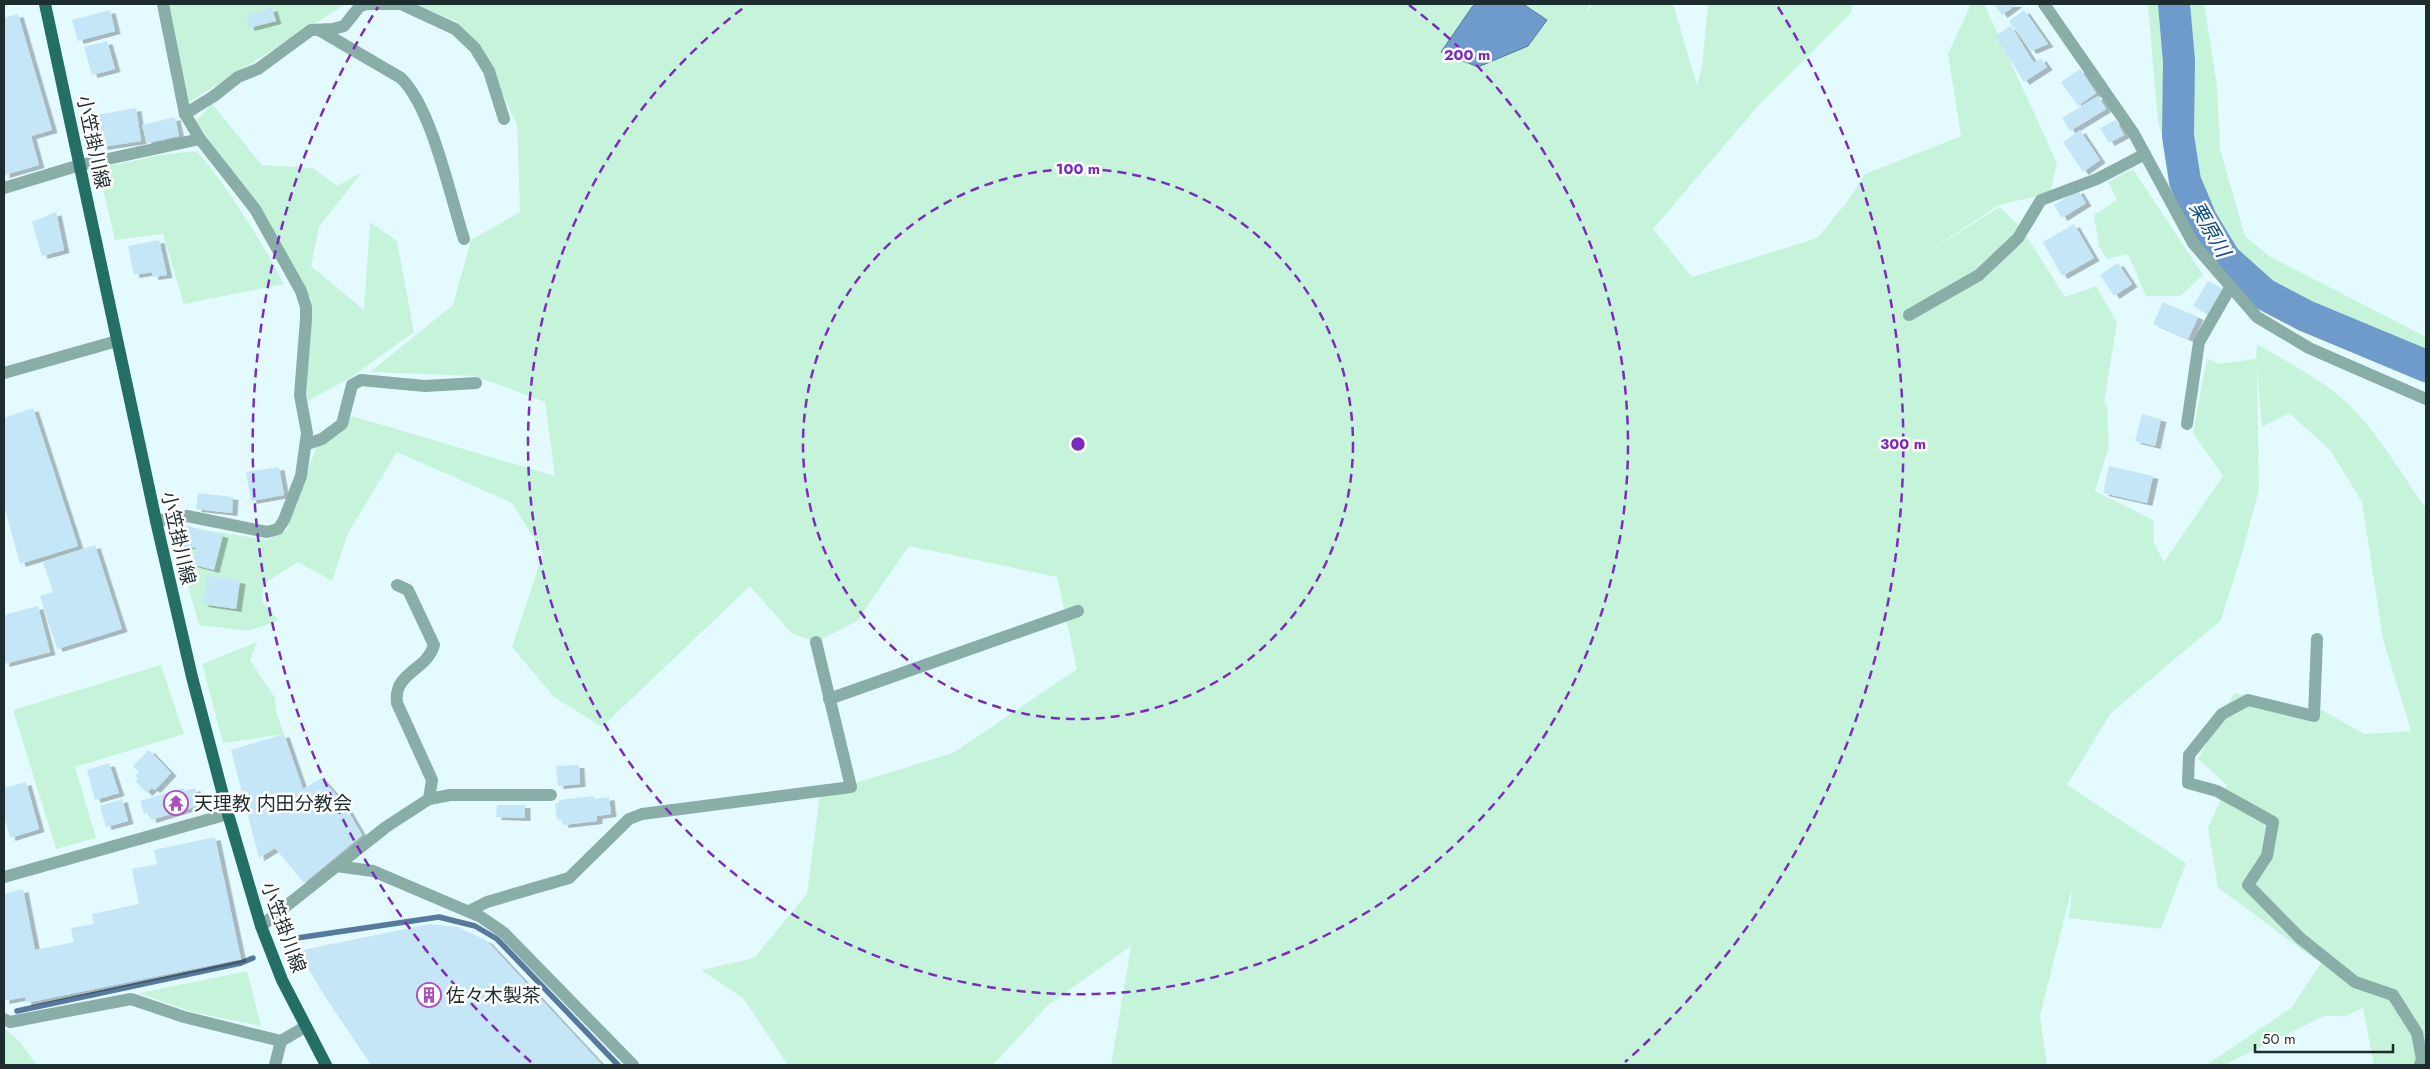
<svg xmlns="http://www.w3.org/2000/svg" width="2430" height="1069" font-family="Jost,'Noto Sans JP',sans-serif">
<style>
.green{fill:#c6f4db}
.water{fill:#6e9acc;stroke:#56799d}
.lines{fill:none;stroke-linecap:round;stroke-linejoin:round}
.stream{stroke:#56799d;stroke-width:5.5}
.river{stroke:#6e9acc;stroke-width:32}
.building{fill:#c5e6f7;filter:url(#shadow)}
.minor{stroke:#89ada7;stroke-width:12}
.major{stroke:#236f66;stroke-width:12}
.ring{fill:none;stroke:#7b2cbf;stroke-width:2.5;stroke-dasharray:9 6}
.labels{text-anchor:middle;stroke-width:5;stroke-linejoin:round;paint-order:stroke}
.street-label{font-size:19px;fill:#1d2c2e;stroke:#fff}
.poi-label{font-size:19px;fill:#1d2c2e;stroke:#fff;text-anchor:start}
.water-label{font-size:20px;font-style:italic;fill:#0c4e8a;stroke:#fff}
.centre{fill:#7b2cbf;stroke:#fff;stroke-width:2.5}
.ring-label{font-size:15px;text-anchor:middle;font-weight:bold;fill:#7b2cbf;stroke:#fff;stroke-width:5;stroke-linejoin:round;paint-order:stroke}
</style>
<defs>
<filter id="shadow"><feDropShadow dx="5.5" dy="3" stdDeviation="0" flood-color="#0004"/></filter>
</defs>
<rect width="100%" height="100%" fill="#e3fbff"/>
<g class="green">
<path d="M169,4H346L189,102Z"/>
<path d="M412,4H1590L1585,14L1592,4H1673L1697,85L1702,66L1708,4H1853L1851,13L1759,105L1653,229L1692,277L1817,238L1847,202L1865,174L1961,136L1948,54L1971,4H1984L2057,163L2050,193L1999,205L1921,256L2000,207L2022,229L2065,297L2096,286L2117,322L2104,403L2107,406L2109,446L2095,491L2153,520L2154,543L2164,562L2223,476L2193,433L2207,358L2218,364L2256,359L2257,344C2287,362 2321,379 2347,403C2378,432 2401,474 2426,508V1065H2374L2363,1008L2345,1016H2324L2224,1065H2206L2291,1008L2321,963C2285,939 2253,912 2218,888L2208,828L2227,785L2198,759L2234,693L2288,705L2308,712L2322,710L2364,734L2411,731L2383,639L2362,502L2330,450L2289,413L2262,427L2257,367L2259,489L2243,550L2221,620L2111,713L2067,785L2186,863L2161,929L2069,918L2072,888L2040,1016L2047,1065H1111L1131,946L1048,1005L993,1065H788L743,998L701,970L754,958L807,894L820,794L953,753L1077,669L1057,577L909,546L857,621L816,642L791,633L750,586L602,727L554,697L512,647L543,553L512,503L397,452L348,533L332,581L298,562L263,584L262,602L279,620L249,631L199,625L171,527L193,528L267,540L287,530L316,448L335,436L352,416L555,476L545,402L475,376L370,372L453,305L471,240L520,212L517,125L481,48L456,21Z"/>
<path d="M2148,4H2204L2217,85L2220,149L2245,236L2269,256L2426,337V384L2296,327L2243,291L2215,259L2193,228L2158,122Z"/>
<path d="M212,104L262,165L313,168L337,186L362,172L319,227L311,266L364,310L370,222L397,241L414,332L350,378L306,402L311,299L259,213L196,121Z"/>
<path d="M197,151C231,192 259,237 284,284L184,304L163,234L115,240L98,168L167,154Z"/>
<path d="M2133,169L2203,275L2180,296H2146L2128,254L2107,259L2099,247L2094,215L2117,200L2108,182Z"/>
<path d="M257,642L250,660L275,698L276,712L284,734L223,743L202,664Z"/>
<path d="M161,665L184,734L75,767L96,838L56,849L13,710Z"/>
<path d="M247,971L261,1026L192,1012L139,993Z"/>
<path d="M4,1028L19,1041L37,1065H4Z"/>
</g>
<path class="water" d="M1477,4H1523L1547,20L1528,46L1478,67L1441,52L1472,7Z"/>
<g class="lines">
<g class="stream">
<path d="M297,938L439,917L475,926L497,939L618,1065"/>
<path d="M17,1011L241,963L253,958"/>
</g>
<path class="river" d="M2174,4L2179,61L2178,136L2185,181L2201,219L2225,259L2264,294L2306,316L2426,366"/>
</g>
<g class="building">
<path d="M1994,4H2017L2002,15Z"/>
<path d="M272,8L276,21L249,28L246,15Z"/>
<path d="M110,10L115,31L78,41L72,20Z"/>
<path d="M2024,10L2048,44L2031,51L2009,21Z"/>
<path d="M18,14L52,130L31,136L39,165L4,175V18Z"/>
<path d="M2011,26L2034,63L2041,58L2047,67L2024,82L1995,36Z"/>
<path d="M107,41L115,69L92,75L84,47Z"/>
<path d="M2080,69L2096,93L2078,106L2061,82Z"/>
<path d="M2098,96L2106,109L2070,131L2062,118Z"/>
<path d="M136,108L141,141L102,147L96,115Z"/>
<path d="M175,117L179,136L147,143L142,125Z"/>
<path d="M2116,120L2124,135L2109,143L2100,128Z"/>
<path d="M2080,130L2100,160L2083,172L2063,142Z"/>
<path d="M2078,190L2086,203L2062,218L2054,205Z"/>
<path d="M56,212L64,250L42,256L32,222Z"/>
<path d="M2074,224L2094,258L2062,276L2043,242Z"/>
<path d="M159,240L167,275L153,277L152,272L134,275L128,246Z"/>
<path d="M2118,263L2132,284L2114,296L2100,275Z"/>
<path d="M2208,281L2223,290L2208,315L2193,306Z"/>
<path d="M2163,302L2198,317L2188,339L2153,324Z"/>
<path d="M33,408L78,546L20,564L4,506V418Z"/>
<path d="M2142,414L2161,419L2155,446L2135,441Z"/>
<path d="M2109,466L2153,476L2147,503L2103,493Z"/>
<path d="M279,467L284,495L251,501L246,472Z"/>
<path d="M198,493L233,497L232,513L196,509Z"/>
<path d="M184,525L223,535L214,570L191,564L196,548L179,544Z"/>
<path d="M95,545L122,629L57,649L40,596L53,592L43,562Z"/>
<path d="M207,575L240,581L236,609L203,604Z"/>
<path d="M38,606L50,652L4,664V615Z"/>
<path d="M284,734L303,789L321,778L344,804L362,835L304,883L275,848L259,858L231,750Z"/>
<path d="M149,750L171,773L155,790L152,788L147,793L135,781L138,778L135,775L139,772L133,766Z"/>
<path d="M109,763L119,793L95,800L87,770Z"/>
<path d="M579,765L580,784L558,786L556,766Z"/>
<path d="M26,782L39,829L10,838L4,816V788Z"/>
<path d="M183,788L184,791L195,788L200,805L151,820L149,813L144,814L140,801Z"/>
<path d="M594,796V799L609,797L611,814L597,816V821L563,825L562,819L557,820L555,803H559V800Z"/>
<path d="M122,799L128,821L106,827L100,806Z"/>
<path d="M497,805H525V818L496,817Z"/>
<path d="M215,837L241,959L26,1003L25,997L4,1001V894L23,889L35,950L74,942L71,928L94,924L92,914L139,904L132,869L157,864L154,850Z"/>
<path d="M429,924L458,927L487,941L602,1065H371L324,995L298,951Z"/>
</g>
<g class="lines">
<g class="minor">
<path d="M2044,4L2134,134L2193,243L2257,317L2309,348L2426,399"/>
<path d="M319,30L401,78C432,108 450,196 464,239"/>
<path d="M185,114L214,96L238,77L258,69L311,30L333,29L344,26L360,6L368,4H401L455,29L475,48L489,71L504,119"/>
<path d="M4,188L80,165L200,139"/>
<path d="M1909,315L1979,275L2018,238L2041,200L2097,179L2145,154"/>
<path d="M4,373L117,341"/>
<path d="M2187,424L2199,342L2230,288"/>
<path d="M307,444L322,439L342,424L352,385L361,380L425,386L476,383"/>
<path d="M156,521L187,516L267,532L278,529L284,520L301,476L307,433L300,395L306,319V307L301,291L255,209L200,139L185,114L163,4"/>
<path d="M2317,639L2314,716L2248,700L2222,714L2189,755L2188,783L2217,791L2273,822L2267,856L2248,885L2300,938L2355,982L2393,995L2417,1033L2422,1059L2420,1065"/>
<path d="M829,699L1078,611"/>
<path d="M429,799L450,795H551"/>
<path d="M336,866L373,871L481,917L504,933L633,1065"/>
<path d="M4,877L228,814"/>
<path d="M469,911L487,902L569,878L629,819L642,814L851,787L816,642"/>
<path d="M261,926L386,827L429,799L432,780L397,703C393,672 427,671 434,645L408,590L397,585"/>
<path d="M4,1019L10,1022L131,999L184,1017L281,1041"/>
<path d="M275,1065L281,1041L305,1027"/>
</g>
<path class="major" d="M45,4L156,521L192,677L228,814L261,926L282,980L326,1065"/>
</g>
<g class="ring">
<circle cx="1078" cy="444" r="275"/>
<path d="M1409 5A550 550 0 1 1 747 5"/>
<path d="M531 1062A825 825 0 0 1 378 7M1778 7A825 825 0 0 1 1625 1062"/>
</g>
<defs>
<symbol id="temple-ring" viewBox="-11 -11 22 22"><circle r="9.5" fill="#fff" stroke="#ab51bd" stroke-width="1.5"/><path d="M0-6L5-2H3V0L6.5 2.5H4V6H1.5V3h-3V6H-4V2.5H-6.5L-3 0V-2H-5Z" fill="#ab51bd"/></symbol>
<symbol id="building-ring" viewBox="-11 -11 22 22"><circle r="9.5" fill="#fff" stroke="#ab51bd" stroke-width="1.5"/><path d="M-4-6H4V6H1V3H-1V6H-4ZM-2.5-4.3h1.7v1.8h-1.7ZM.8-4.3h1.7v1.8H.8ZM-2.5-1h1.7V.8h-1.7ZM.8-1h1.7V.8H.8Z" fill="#ab51bd"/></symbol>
</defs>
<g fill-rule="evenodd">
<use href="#temple-ring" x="162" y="789" width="28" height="28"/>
<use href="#building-ring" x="415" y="981" width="28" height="28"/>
</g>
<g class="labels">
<g class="street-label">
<text transform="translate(94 142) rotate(78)" y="7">小笠掛川線</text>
<text transform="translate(179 538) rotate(77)" y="7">小笠掛川線</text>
<text transform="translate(284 927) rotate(70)" y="7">小笠掛川線</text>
</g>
<g class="poi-label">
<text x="194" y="810">天理教 内田分教会</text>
<text x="446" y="1002">佐々木製茶</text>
</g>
<g class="water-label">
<text transform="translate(2210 229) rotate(60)" y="7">栗原川</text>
</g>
</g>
<circle cx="1078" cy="444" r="8" class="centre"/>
<g class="ring-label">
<text x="1467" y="60">200 m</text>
<text x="1078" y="174">100 m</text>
<text x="1903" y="449">300 m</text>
</g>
<rect width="2430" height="1069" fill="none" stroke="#1d2c2e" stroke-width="10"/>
<path d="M2255 1044v8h138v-8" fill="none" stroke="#1d2c2e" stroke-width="2.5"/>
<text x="2262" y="1044" font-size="15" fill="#1d2c2e" stroke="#ffffff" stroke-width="4" paint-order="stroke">50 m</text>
</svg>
